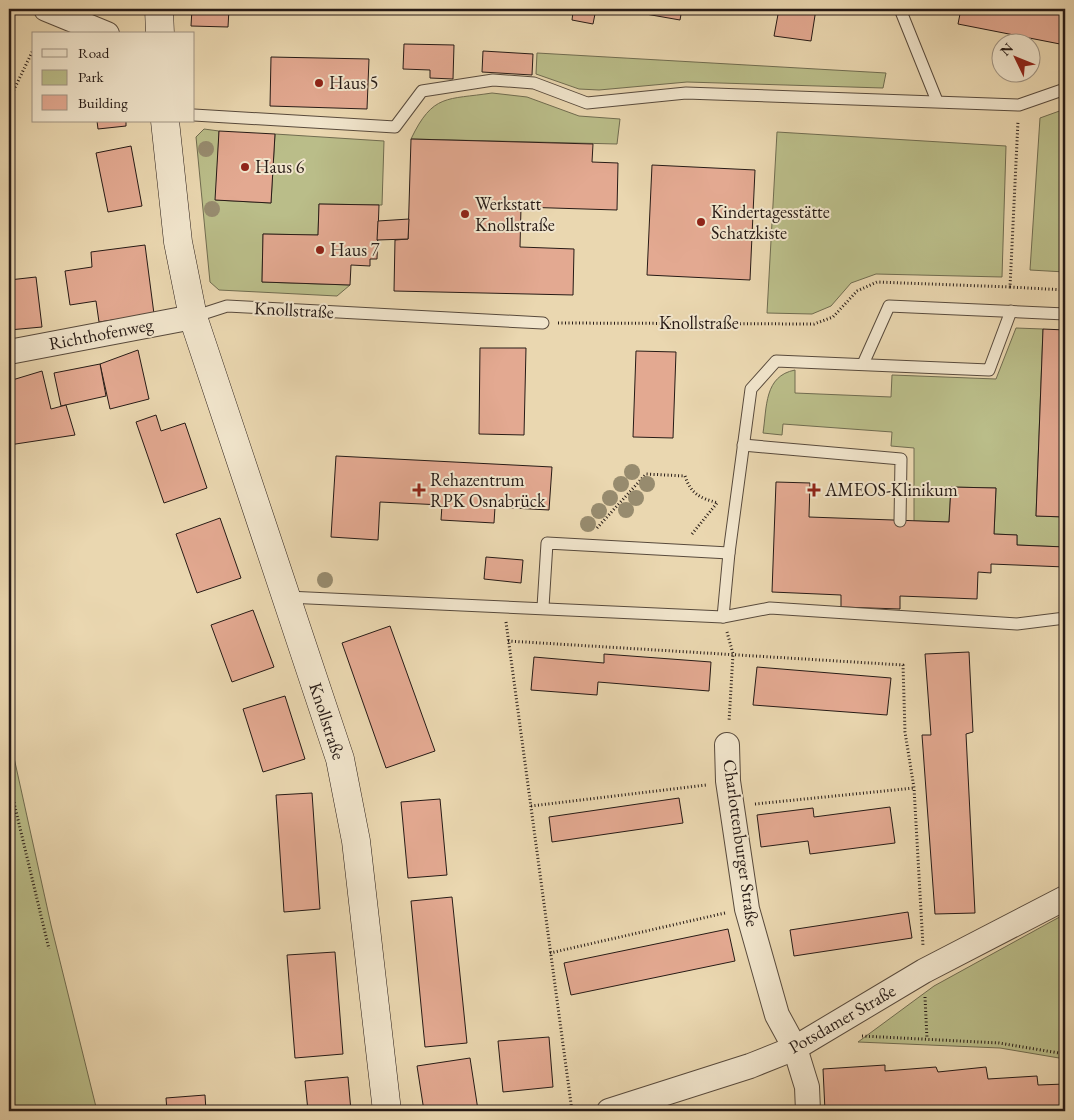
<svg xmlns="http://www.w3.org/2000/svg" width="1074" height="1120" font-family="'EB Garamond',serif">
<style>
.green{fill:#babd89;stroke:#706c50}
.building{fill:#e3a991;stroke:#271b16}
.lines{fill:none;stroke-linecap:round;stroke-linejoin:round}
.lane-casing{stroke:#584a3c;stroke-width:13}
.street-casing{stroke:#584a3c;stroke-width:26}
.secondary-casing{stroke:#271b16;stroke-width:29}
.path{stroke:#271b16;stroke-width:3;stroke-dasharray:1 2.5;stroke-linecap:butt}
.lane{stroke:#f1e5cc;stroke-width:11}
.street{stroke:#f1e5cc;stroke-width:24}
.secondary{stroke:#f1e5cc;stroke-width:28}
.tree{fill:#978b6e}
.poi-dot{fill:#8f2418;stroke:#f1e5cc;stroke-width:2}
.labels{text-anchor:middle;stroke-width:4;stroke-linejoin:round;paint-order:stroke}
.poi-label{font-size:18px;fill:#271b16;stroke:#f1e5cc;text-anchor:start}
.street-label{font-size:18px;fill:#271b16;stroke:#f1e5cc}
</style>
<rect width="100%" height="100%" fill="#ead7b0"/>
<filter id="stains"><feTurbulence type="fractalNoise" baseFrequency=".004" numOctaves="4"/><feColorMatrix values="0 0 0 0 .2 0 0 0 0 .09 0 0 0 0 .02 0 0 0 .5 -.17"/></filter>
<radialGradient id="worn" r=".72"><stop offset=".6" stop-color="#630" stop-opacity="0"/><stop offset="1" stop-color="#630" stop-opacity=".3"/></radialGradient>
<g class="green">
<path d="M537,53L886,73L883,88L687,82L599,90L579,89L536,74Z"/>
<path d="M492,93L527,97L579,116L620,119L617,144L411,139C433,93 447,100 492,93Z"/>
<path d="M1065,109V272L1030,270L1040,118Z"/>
<path d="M204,129L219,131L216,200L271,203L275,134L384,141L382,205L319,204L318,235L263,234L262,282L350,285L337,296L219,290L210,282L196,137Z"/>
<path d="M777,132L1006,146L1002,277L876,274L851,283L831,306L812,314L767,313Z"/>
<path d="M1016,328L1043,329L1036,516L1065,517V547L1017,545V535L994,534L996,488L951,487L949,522L914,521V448L891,446L892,432L783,424L782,435L763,433C767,407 764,376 795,370V393L891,397L892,375L996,379Z"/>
<path d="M9,735L51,925L97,1111H9Z"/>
<path d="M1065,914V1059L1000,1048L858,1042L934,986Z"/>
</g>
<g class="building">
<path d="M98,9H110L108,13Z"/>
<path d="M192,9H229L228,27L191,26Z"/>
<path d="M558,9H596L593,24L572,20L573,12Z"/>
<path d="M640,9H682L680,20L640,13Z"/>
<path d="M779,9H816L811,41L774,36Z"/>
<path d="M961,9H1065V45L958,24Z"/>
<path d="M404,44L454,45L453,79L430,78V70L403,69Z"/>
<path d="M483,51L533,54L532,75L482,72Z"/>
<path d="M271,57L369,59L367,109L270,106Z"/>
<path d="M97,121H126V126L98,129Z"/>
<path d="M219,131L275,134L271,203L215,200Z"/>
<path d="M411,139L593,144L592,162L618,163L617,210L521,207L520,247L574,249L573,295L394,291L395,240L408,239Z"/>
<path d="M131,146L142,206L108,212L96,153Z"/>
<path d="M652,165L755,170L750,280L647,275Z"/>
<path d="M319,204L379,205L377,259H370V266L351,265L350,285L262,282L263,234L318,235Z"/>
<path d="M409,219L408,239L377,240L378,221Z"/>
<path d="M145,245L154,314L99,322L96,301L70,305L65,271L92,267L91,252Z"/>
<path d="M36,277L42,327L9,330V280Z"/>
<path d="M1043,329L1065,330V517L1036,516Z"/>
<path d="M480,348H526L524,435L479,434Z"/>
<path d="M138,350L149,399L110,409L100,364Z"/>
<path d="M636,351L676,352L673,438L633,437Z"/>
<path d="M100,364L106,396L61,406L54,373Z"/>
<path d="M42,371L51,409L66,405L75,435L9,445V381Z"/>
<path d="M156,415L161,431L185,423L207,488L164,503L136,422Z"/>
<path d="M336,456L552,467L549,510L495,507L494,523L441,520L442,505L380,502L378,540L331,537Z"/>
<path d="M776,482L810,483L809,517L949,522L951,487L996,488L994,534L1017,535V545L1065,547V567L991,564V573L978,572L977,599L900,596V609L841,607V595L772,592Z"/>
<path d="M220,518L241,578L197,593L176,534Z"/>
<path d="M486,557L523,560L521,583L484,579Z"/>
<path d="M253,610L274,667L232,682L211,625Z"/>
<path d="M390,626L435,751L386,768L342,643Z"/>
<path d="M969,652L973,732L966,734L975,913L935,914L922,735H931L925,654Z"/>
<path d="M604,654L711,662L709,691L598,682L597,695L531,690L534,657L604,663Z"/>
<path d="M757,667L891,678L887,715L753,705Z"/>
<path d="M285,696L305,759L263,772L243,709Z"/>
<path d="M312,793L320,909L284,912L276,795Z"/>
<path d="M679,798L683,823L552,842L549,817Z"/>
<path d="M440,799L447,875L408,878L401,802Z"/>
<path d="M890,807L895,843L810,854L808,841L761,847L757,815L813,808L814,817Z"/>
<path d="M452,897L467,1043L425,1047L411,901Z"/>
<path d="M908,912L912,938L794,956L790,930Z"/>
<path d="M728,929L735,961L571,995L564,963Z"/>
<path d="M335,952L343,1054L295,1058L287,955Z"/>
<path d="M549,1037L553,1087L503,1092L498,1041Z"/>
<path d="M470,1058L478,1110L424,1111L417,1066Z"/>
<path d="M885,1065V1071L936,1067L938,1072L986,1067L988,1079L1037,1076L1038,1085L1065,1084V1111H825L823,1069Z"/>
<path d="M348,1077L351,1111H308L305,1081Z"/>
<path d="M205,1095L206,1111H167L166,1098Z"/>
</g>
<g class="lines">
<defs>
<g id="lane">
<path d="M900,9L937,101"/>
<path d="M194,115L395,127L422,91L493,80L534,83L587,103L686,93L1019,105L1065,89"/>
<path d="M193,317L227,306L543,323"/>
<path d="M863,364L889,306L1065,314"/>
<path d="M743,445L901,459L900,521"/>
<path d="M287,597L723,617L770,608L1017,624L1065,618"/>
<path d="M543,607L547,543L729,553"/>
<path d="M723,617L729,553L751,389L776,361L989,370L1011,311"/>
</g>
<g id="street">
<path d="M46,9L107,34"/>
<path d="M9,352L193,317"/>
<path d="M727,745L728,781L747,909L777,1015L795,1048L807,1087L808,1111"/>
<path d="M609,1111L750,1066L795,1048L924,971L1065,898"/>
</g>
<g id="secondary">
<path d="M159,9L160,34"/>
<path d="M165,121L178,242L193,317L340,759L356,841L387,1111"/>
</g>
</defs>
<use href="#lane" class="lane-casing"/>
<use href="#street" class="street-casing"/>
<use href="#secondary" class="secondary-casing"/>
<g class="path">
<path d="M9,100L34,48"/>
<path d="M1010,287L1065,290"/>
<path d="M558,323L814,324L833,317L857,291L877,282L1010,287L1018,121"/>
<path d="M597,528L646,474L685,476C691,494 700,498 718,503"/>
<path d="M692,534L717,503"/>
<path d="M506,622L572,1111"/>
<path d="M727,632L733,654L729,722"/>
<path d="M508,641L903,665L905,732L914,788L923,946"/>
<path d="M9,782L49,949"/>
<path d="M755,804L914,788"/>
<path d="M531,806L706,785"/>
<path d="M1064,877L1065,814"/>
<path d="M550,953L725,913"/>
<path d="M925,997L927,1039"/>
<path d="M862,1036L999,1043L1065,1054"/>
</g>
<use href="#lane" class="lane"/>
<use href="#street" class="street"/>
<use href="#secondary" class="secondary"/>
</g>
<g class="tree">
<circle cx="206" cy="149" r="8"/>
<circle cx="212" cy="209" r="8"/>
<circle cx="632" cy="472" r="8"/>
<circle cx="621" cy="484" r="8"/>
<circle cx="647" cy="484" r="8"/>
<circle cx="610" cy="498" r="8"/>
<circle cx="636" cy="498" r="8"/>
<circle cx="626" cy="510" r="8"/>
<circle cx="599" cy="511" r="8"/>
<circle cx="588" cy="524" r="8"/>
<circle cx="325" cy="580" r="8"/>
</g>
<g class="poi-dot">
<circle cx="319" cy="83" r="5"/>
<circle cx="245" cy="167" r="5"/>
<circle cx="465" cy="214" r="5"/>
<circle cx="701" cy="222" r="5"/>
<circle cx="320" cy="250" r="5"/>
<path d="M416.5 482.5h5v5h5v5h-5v5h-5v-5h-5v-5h5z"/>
<path d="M811.5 482.5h5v5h5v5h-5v5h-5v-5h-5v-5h5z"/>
</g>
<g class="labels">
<g class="poi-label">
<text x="329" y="89">Haus 5</text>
<text x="255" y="173">Haus 6</text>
<text x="475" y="210">Werkstatt<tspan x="475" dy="21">Knollstraße</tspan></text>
<text x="711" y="218">Kindertagesstätte<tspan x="711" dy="21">Schatzkiste</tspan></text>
<text x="330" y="256">Haus 7</text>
<text x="430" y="486">Rehazentrum<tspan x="430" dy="21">RPK Osnabrück</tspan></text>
<text x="825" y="496">AMEOS-Klinikum</text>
</g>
<g class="street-label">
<text transform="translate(294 310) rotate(3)" y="6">Knollstraße</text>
<text x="699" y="329">Knollstraße</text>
<text transform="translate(101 334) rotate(-11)" y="6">Richthofenweg</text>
<text transform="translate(327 721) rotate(72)" y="6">Knollstraße</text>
<text transform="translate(741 843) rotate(82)" y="6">Charlottenburger Straße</text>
<text transform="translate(842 1019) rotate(-30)" y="6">Potsdamer Straße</text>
</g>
</g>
<rect width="1074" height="1120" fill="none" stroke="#ead7b0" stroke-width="30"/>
<rect x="10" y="10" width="1054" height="1100" fill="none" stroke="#271b16" stroke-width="2.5"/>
<rect x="15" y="15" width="1044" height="1090" fill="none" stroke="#271b16"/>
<rect x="32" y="32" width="162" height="90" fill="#f1e5cc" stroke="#a09483"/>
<rect x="42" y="49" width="25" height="8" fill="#f1e5cc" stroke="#a09483"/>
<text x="78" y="58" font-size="15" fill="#271b16">Road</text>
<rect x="42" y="70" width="25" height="15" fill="#babd89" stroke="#a09483"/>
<text x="78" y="82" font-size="15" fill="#271b16">Park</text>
<rect x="42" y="95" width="25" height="15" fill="#e3a991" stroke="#a09483"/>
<text x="78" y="108" font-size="15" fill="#271b16">Building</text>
<g transform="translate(1016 58) rotate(313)"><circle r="24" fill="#f1e5cc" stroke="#a09483"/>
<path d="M0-4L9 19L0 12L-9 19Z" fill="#8f2418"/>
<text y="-8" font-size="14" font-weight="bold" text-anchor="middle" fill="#271b16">N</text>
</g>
<rect width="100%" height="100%" filter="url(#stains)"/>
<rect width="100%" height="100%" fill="url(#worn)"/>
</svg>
